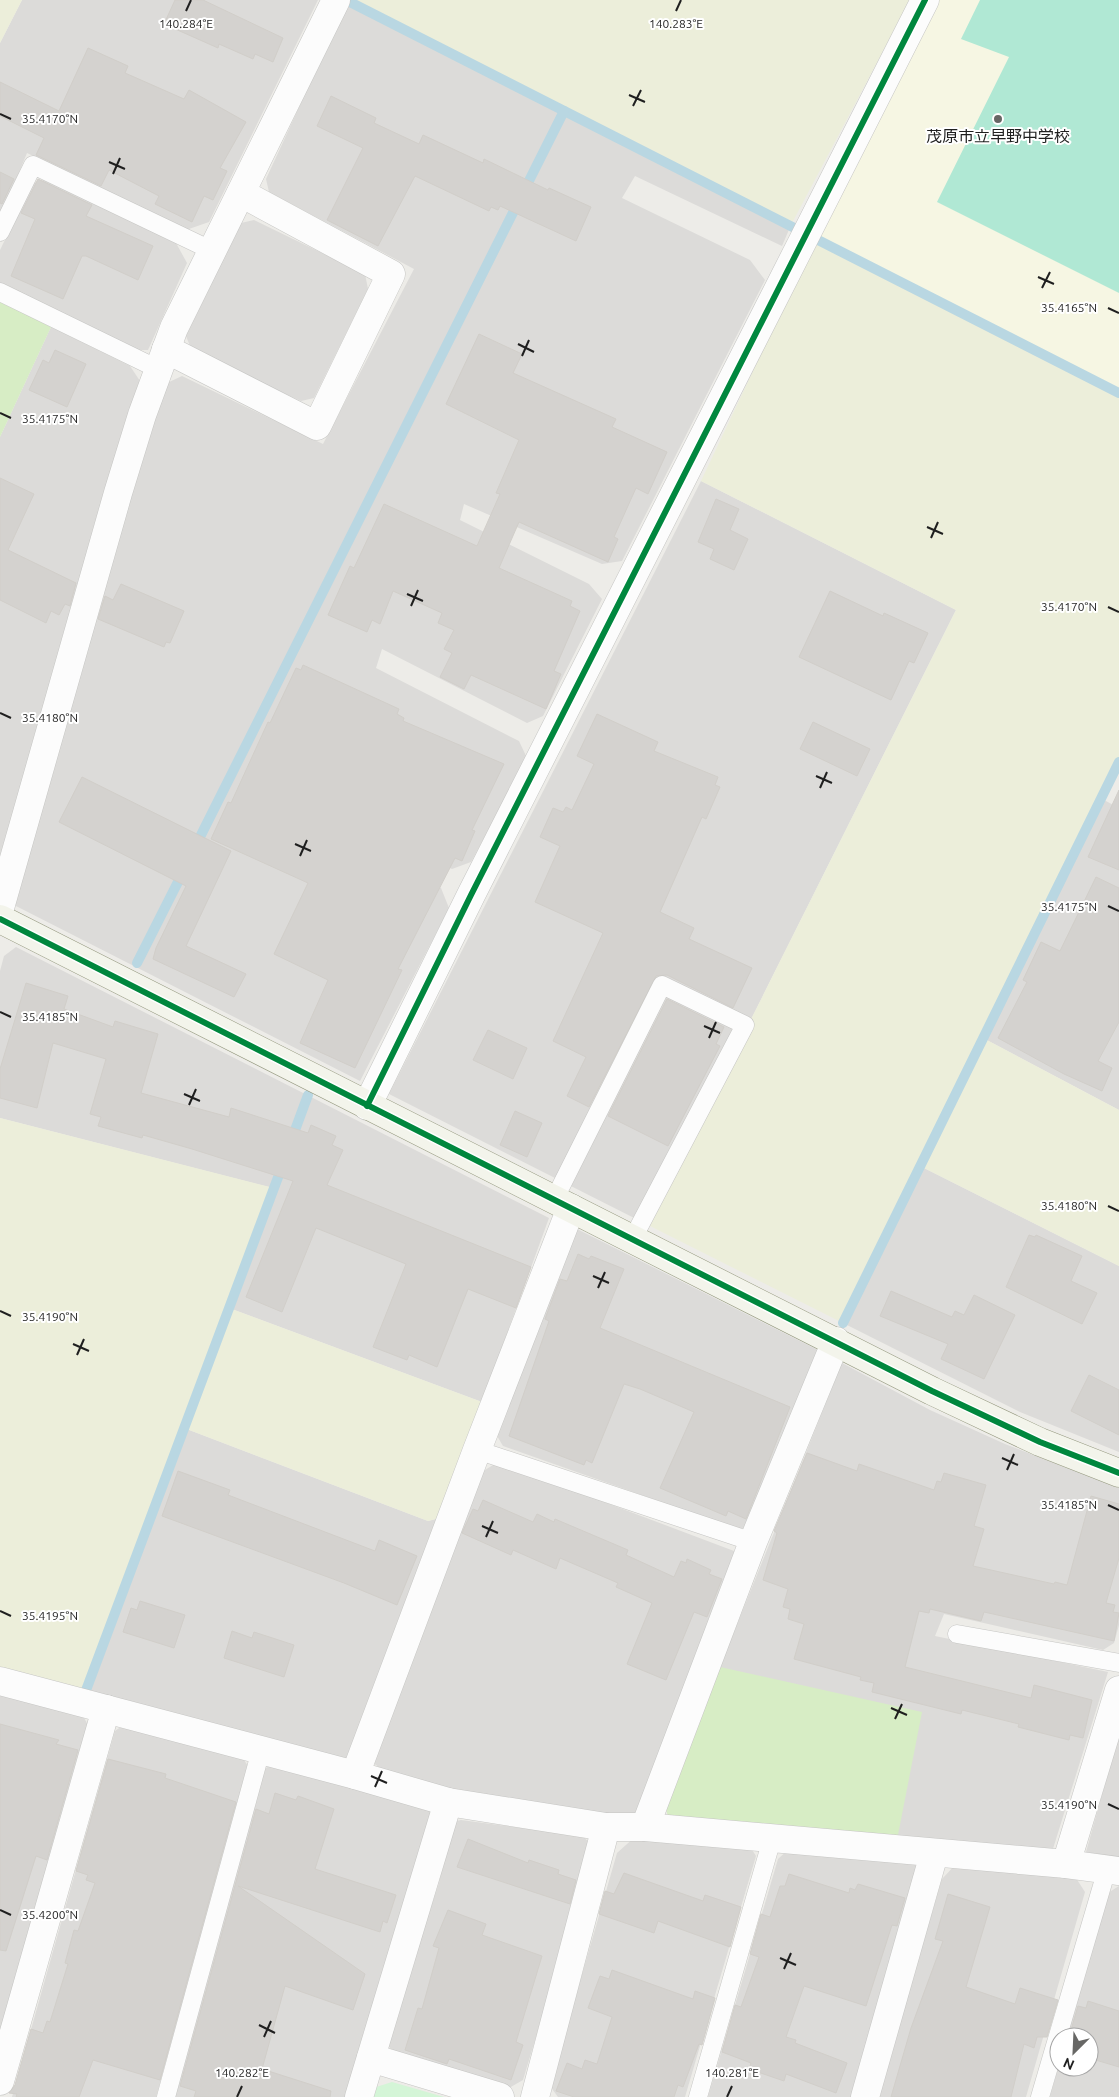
<svg xmlns="http://www.w3.org/2000/svg" width="1119" height="2097" font-family="Ubuntu,'Noto Sans JP',sans-serif">
<style>
.residential{fill:#dcdbd9}
.education{fill:#f6f6e3}
.farmland{fill:#eceeda}
.grass{fill:#d7edc5}
.park{fill:#d4f5d7}
.pitch{fill:#b0e8d4}
.lines{fill:none;stroke-linecap:round;stroke-linejoin:round}
.stream{stroke:#b9d7e2;stroke-width:10}
.building{fill:#d4d2cf;stroke:#d1cec9}
.lane-casing{stroke:#c6c6c4;stroke-width:19}
.street-casing{stroke:#c6c6c4;stroke-width:29}
.secondary-casing{stroke:#94987e;stroke-width:29}
.lane{stroke:#fcfcfc;stroke-width:18}
.street{stroke:#fcfcfc;stroke-width:28}
.secondary{stroke:#f3f4eb;stroke-width:28}
.cycleway-casing{stroke:#fff;stroke-width:9}
.cycleway{stroke:#00873e;stroke-width:6}
.ticks{fill:none;stroke:#1f1f1f;stroke-width:2}
.poi-dot{fill:#676765;stroke:#fff;stroke-width:2}
.labels{text-anchor:middle;stroke-width:4;stroke-linejoin:round;paint-order:stroke}
.poi-label{font-size:16px;fill:#1f1f1f;stroke:#fff}
.ticks-label{font-size:12px;text-anchor:middle;fill:#1f1f1f;stroke:#fff;stroke-width:4;stroke-linejoin:round;paint-order:stroke}
</style>
<rect width="100%" height="100%" fill="#edece8"/>
<g class="residential">
<path d="M22,0H318L209,222L186,230L27,153L0,218V43Z"/>
<path d="M348,1L791,225L782,246L635,176L622,198L750,260L765,280L622,561L602,564L464,504L460,520L589,584L602,599L543,716L527,723L382,649L376,668L519,741L527,758L471,862L452,869L294,795L285,809L441,888L449,908L360,1081L14,905L134,478L167,383L182,376L323,444L414,269L269,192L266,179Z"/>
<path d="M44,180L176,243L187,263L148,350H138L0,283V250L33,183Z"/>
<path d="M254,220L365,274L368,289L314,398L301,401L192,351L186,336L241,223Z"/>
<path d="M51,327L130,366L142,384L0,871V437Z"/>
<path d="M701,481L956,610L648,1225L389,1094Z"/>
<path d="M1104,800L1119,808V1110L983,1038Z"/>
<path d="M16,947L549,1218L482,1402L229,1308L273,1188L0,1118V971L4,956Z"/>
<path d="M920,1166L1119,1266V1452L1020,1412L843,1323Z"/>
<path d="M573,1227L820,1351L750,1526L738,1529L503,1446L493,1429Z"/>
<path d="M842,1363L930,1410L1005,1444L1119,1488V1625L1114,1643L1103,1650L944,1614L935,1636L1108,1672L1052,1852L897,1840L720,1667Z"/>
<path d="M184,1428L428,1521L440,1518L350,1758L342,1760L85,1693Z"/>
<path d="M498,1462L734,1551L740,1565L644,1806L633,1819L579,1815L393,1778L372,1762L480,1473Z"/>
<path d="M0,1689L79,1709L88,1725L0,2035Z"/>
<path d="M129,1721L240,1753L249,1768L156,2097H12L115,1731Z"/>
<path d="M1119,1734V1857L1086,1852Z"/>
<path d="M276,1761L422,1799L435,1813L347,2097H174L262,1771Z"/>
<path d="M461,1820L583,1836L593,1847L523,2080L509,2088L400,2060L386,2043L439,1883L452,1822Z"/>
<path d="M636,1836L749,1845L756,1856L685,2097H558L550,2086L617,1853Z"/>
<path d="M790,1848L909,1858L919,1870L854,2097H708L778,1859Z"/>
<path d="M956,1864L1074,1875L1085,1892L1026,2097H878L942,1879Z"/>
<path d="M1119,1886V2097H1050L1059,2065L1089,2067V2037H1067L1108,1893Z"/>
</g>
<path class="education" d="M939,0H1119V393L816,238Z"/>
<g class="farmland">
<path d="M0,0H22L0,43Z"/>
<path d="M349,0H910L791,225Z"/>
<path d="M816,238L1119,393V762L983,1038L1119,1110V1266L920,1166L843,1323L648,1225L956,610L701,481Z"/>
<path d="M0,1118L274,1188L229,1308L482,1402L440,1518L428,1521L184,1428L85,1693L0,1670Z"/>
</g>
<g class="grass">
<path d="M0,302L51,327L0,437Z"/>
<path d="M720,1667L922,1712L897,1840L669,1819L665,1807Z"/>
</g>
<path class="park" d="M392,2082L444,2097H370L373,2088Z"/>
<path class="pitch" d="M980,0H1119V293L937,202L1009,57L961,39Z"/>
<g class="lines">
<g class="stream">
<path d="M346,0L1119,393"/>
<path d="M195,847L564,111"/>
<path d="M137,963L183,872"/>
<path d="M291,1141L308,1095"/>
<path d="M843,1323L1119,762"/>
<path d="M85,1693L283,1164"/>
</g>
</g>
<g class="building">
<path d="M175,0H203L283,38L273,62L255,54L253,59L219,44L218,48L164,24Z"/>
<path d="M88,48L128,66L125,73L184,99L189,90L246,122L220,168L227,171L213,200L204,196L192,222L155,204L159,196L109,170L101,186L36,155L44,138L0,116V82L59,111Z"/>
<path d="M331,96L376,118L374,123L419,144L423,135L483,163L484,159L548,190L549,188L591,207L576,241L500,206L498,210L491,207L489,211L415,176L378,246L327,220L363,148L317,126Z"/>
<path d="M0,172L14,179L2,204L0,203Z"/>
<path d="M38,179L92,205L86,216L153,246L138,280L86,256H82L63,299L11,276L35,219L21,213Z"/>
<path d="M479,334L522,354L513,373L616,419L612,427L667,452L648,494L636,488L614,537L618,539L608,562L519,522L499,568L572,601L570,606L580,611L554,671L561,674L546,709L471,675L464,689L440,677L452,653L444,649L454,630L438,623L442,613L393,591L380,624L372,620L367,632L328,615L350,566L354,568L384,504L477,546L500,494L496,493L519,440L446,404Z"/>
<path d="M55,350L86,364L67,407L29,390L43,360L49,363Z"/>
<path d="M0,478L34,494L8,550L76,583L70,606L65,604L59,615L51,611L46,623L0,600Z"/>
<path d="M716,499L739,509L730,530L748,539L734,570L710,559L714,549L698,542Z"/>
<path d="M121,584L184,611L170,643L166,642L164,647L98,619L105,596L113,600Z"/>
<path d="M830,591L883,616L884,613L928,633L914,663L909,661L891,700L799,657Z"/>
<path d="M303,665L399,709L397,714L404,718L403,721L504,764L472,830L475,831L462,861L455,858L398,969L402,970L355,1068L300,1043L328,980L274,954L308,883L211,839L228,802L231,803L268,722L270,723L296,668L301,670Z"/>
<path d="M597,714L658,742L654,751L718,777L715,785L720,787L706,819L702,817L660,912L694,928L689,939L752,968L733,1008L667,975L656,976L589,1107L567,1096L586,1057L553,1041L603,933L535,902L560,846L540,837L553,808L563,812L566,807L572,810L594,764L577,756Z"/>
<path d="M813,722L870,749L857,776L800,749Z"/>
<path d="M82,777L231,851L186,946L246,974L234,997L153,959L156,948L186,886L59,822Z"/>
<path d="M1119,790V870L1088,857Z"/>
<path d="M1096,877L1119,888V1022L1098,1061L1112,1068L1102,1091L1064,1074L998,1038L1027,982L1023,980L1041,942L1060,951Z"/>
<path d="M26,983L68,996L64,1009L113,1027L115,1021L158,1034L141,1093L229,1117L231,1108L308,1133L311,1125L336,1136L332,1145L343,1150L327,1185L531,1267L516,1308L468,1289L437,1367L409,1355L407,1360L373,1347L406,1264L316,1228L282,1312L246,1297L293,1181L192,1149L143,1135L142,1138L98,1126L101,1117L90,1114L106,1059L53,1043L37,1108L0,1098V1069Z"/>
<path d="M667,999L724,1027L716,1044L720,1046L668,1146L608,1116Z"/>
<path d="M488,1030L527,1048L513,1079L473,1060Z"/>
<path d="M515,1111L542,1123L527,1157L500,1145Z"/>
<path d="M1029,1235L1035,1237L1036,1235L1082,1256L1071,1281L1097,1293L1082,1324L1006,1287Z"/>
<path d="M578,1254L589,1259L591,1256L624,1269L600,1328L790,1407L746,1519L728,1511L726,1516L660,1488L694,1412L640,1389L624,1384L592,1463L586,1460L584,1465L509,1436L549,1321L545,1319L560,1279L567,1281Z"/>
<path d="M891,1291L952,1317L955,1311L964,1315L974,1295L1015,1315L984,1379L941,1359L948,1344L880,1316Z"/>
<path d="M1089,1375L1119,1390V1435L1071,1411Z"/>
<path d="M807,1453L857,1471L859,1464L934,1490L937,1481L941,1482L944,1473L986,1485L974,1526L984,1529L973,1566L1054,1584L1055,1582L1067,1585L1091,1496L1119,1504V1558L1106,1603L1115,1605L1113,1612L1119,1613L1114,1641L984,1612L981,1621L930,1609L929,1613L919,1611L905,1667L1031,1698L1034,1685L1092,1700L1083,1738L1070,1735L1069,1740L1018,1727L1019,1724L962,1710L961,1714L872,1692L874,1683L860,1680L861,1677L794,1659L804,1624L788,1619L790,1609L783,1607L788,1589L763,1580L777,1533L774,1531Z"/>
<path d="M178,1471L230,1490L228,1495L375,1551L379,1540L417,1556L397,1605L344,1583L162,1516Z"/>
<path d="M483,1500L533,1522L537,1514L554,1522L555,1519L628,1550L626,1555L674,1577L681,1561L686,1563L687,1559L711,1570L709,1574L722,1579L707,1617L694,1612L666,1680L627,1664L652,1603L616,1587L618,1583L560,1558L556,1569L513,1550L511,1555L462,1533L473,1509L478,1511Z"/>
<path d="M140,1601L185,1615L174,1648L123,1632L131,1608L137,1610Z"/>
<path d="M232,1631L252,1638L254,1632L294,1645L284,1677L224,1658Z"/>
<path d="M0,1724L59,1740L56,1744L78,1750L47,1860L36,1856L6,1951L0,1950Z"/>
<path d="M108,1759L166,1774L165,1778L236,1802L160,2080L93,2060L79,2097H16L17,2094L9,2093L15,2085L31,2029L43,2033L47,2021L50,2022L68,1964L65,1963L74,1930L78,1931L95,1883L86,1880L88,1875L76,1871Z"/>
<path d="M275,1793L296,1800L298,1796L334,1809L315,1869L396,1895L387,1923L383,1921L380,1932L238,1886L365,1974L353,2010L285,1986L262,2069L331,2091L330,2097H194L196,2091L180,2086L256,1809L269,1814Z"/>
<path d="M468,1839L528,1863L529,1860L559,1870L558,1874L576,1880L570,1904L457,1867Z"/>
<path d="M624,1873L703,1901L705,1895L741,1907L730,1947L658,1921L654,1933L599,1914L605,1891L614,1894Z"/>
<path d="M789,1874L849,1893L850,1888L855,1890L858,1884L905,1898L897,1926L892,1925L866,2006L804,1986L786,2037L796,2040L795,2043L847,2063L836,2093L786,2074L784,2081L749,2069L751,2063L722,2052L735,2005L741,2007L759,1957L750,1954L761,1914L770,1917L780,1886H785Z"/>
<path d="M948,1894L990,1907L966,1987L1015,2004L1020,1988L1058,2000L1047,2037H1037L1034,2048L1024,2044L1011,2097H891L911,2028L943,1941L935,1939Z"/>
<path d="M448,1910L486,1924L482,1935L542,1956L516,2042L523,2045L511,2080L449,2059L447,2064L405,2050L418,2008L422,2009L439,1948L433,1946Z"/>
<path d="M612,1970L693,1999L695,1991L715,1998L702,2045L699,2044L683,2087L678,2085L674,2097H574L556,2091L567,2063L582,2069L585,2060L597,2064L612,2017L588,2008L600,1976L609,1979Z"/>
<path d="M1088,2001L1119,2011V2067L1089,2058V2037H1069L1078,2006L1086,2008Z"/>
</g>
<g class="lines">
<defs>
<g id="lane">
<path d="M0,232L33,165L213,251"/>
<path d="M0,292L158,369"/>
<path d="M554,1200L662,985L745,1025L632,1240"/>
<path d="M477,1450L753,1542"/>
<path d="M957,1634L1119,1663"/>
<path d="M166,2097L261,1750"/>
<path d="M698,2097L772,1839"/>
<path d="M1040,2097L1107,1869"/>
</g>
<g id="street">
<path d="M166,349L317,426L391,274L241,193"/>
<path d="M0,908L118,493L142,415L174,328L336,0"/>
<path d="M367,1106L471,895L925,0"/>
<path d="M0,1681L355,1775L448,1802L606,1827H645L1066,1864L1119,1871"/>
<path d="M355,1775L477,1450L571,1208"/>
<path d="M645,1827L753,1542L836,1341"/>
<path d="M1066,1864L1119,1690"/>
<path d="M371,2058L500,2097"/>
<path d="M0,2081L106,1709"/>
<path d="M359,2097L448,1802"/>
<path d="M535,2097L606,1827"/>
<path d="M865,2097L934,1854"/>
</g>
<path id="secondary" d="M0,919L932,1391L1040,1442L1119,1473"/>
</defs>
<use href="#lane" class="lane-casing"/>
<use href="#street" class="street-casing"/>
<use href="#secondary" class="secondary-casing"/>
<use href="#lane" class="lane"/>
<use href="#street" class="street"/>
<use href="#secondary" class="secondary"/>
<defs>
<g id="cycleway">
<path d="M0,919L932,1391L1040,1442L1119,1473"/>
<path d="M367,1106L471,895L925,0"/>
</g>
</defs>
<use href="#cycleway" class="cycleway-casing"/>
<use href="#cycleway" class="cycleway"/>
</g>
<path class="ticks" d="M186,11L191,0M676,11L681,0M629,95L645,102M633,106L641,90M0,114L11,119M109,162L125,169M113,174L120,158M1038,277L1054,284M1042,288L1050,272M1108,308L1119,313M518,344L534,352M522,356L529,340M0,413L11,418M927,527L943,534M931,538L938,522M407,594L423,601M411,606L418,590M1108,607L1119,612M0,713L11,718M816,776L832,783M820,788L827,772M295,844L311,851M300,856L307,840M1108,906L1119,911M0,1012L11,1017M704,1026L720,1033M709,1038L716,1022M184,1094L200,1101M189,1105L196,1089M1108,1206L1119,1211M593,1276L609,1283M598,1288L605,1272M0,1311L11,1316M73,1344L89,1351M77,1355L84,1339M1002,1458L1018,1465M1007,1470L1014,1454M1108,1505L1119,1510M482,1526L498,1533M486,1537L493,1521M0,1611L11,1616M891,1708L907,1715M895,1719L902,1704M371,1776L387,1783M375,1787L382,1771M1108,1804L1119,1809M0,1910L11,1915M780,1958L796,1965M784,1969L791,1953M259,2025L275,2033M264,2037L271,2021M237,2097L242,2086M727,2097L732,2086"/>
<circle class="poi-dot" cx="998" cy="119" r="5"/>
<g class="labels">
<g class="poi-label">
<text x="998" y="142">茂原市立早野中学校</text>
</g>
</g>
<g class="ticks-label">
<text x="186" y="28">140.284°E</text>
<text x="676" y="28">140.283°E</text>
<text x="50" y="123">35.4170°N</text>
<text x="1069" y="312">35.4165°N</text>
<text x="50" y="423">35.4175°N</text>
<text x="1069" y="611">35.4170°N</text>
<text x="50" y="722">35.4180°N</text>
<text x="1069" y="911">35.4175°N</text>
<text x="50" y="1021">35.4185°N</text>
<text x="1069" y="1210">35.4180°N</text>
<text x="50" y="1321">35.4190°N</text>
<text x="1069" y="1509">35.4185°N</text>
<text x="50" y="1620">35.4195°N</text>
<text x="1069" y="1809">35.4190°N</text>
<text x="50" y="1919">35.4200°N</text>
<text x="242" y="2077">140.282°E</text>
<text x="732" y="2077">140.281°E</text>
</g>
<g transform="translate(1074 2052) rotate(204)"><circle r="24" fill="#ffffff" stroke="#a5a5a5"/>
<path d="M0-4L9 19L0 12L-9 19Z" fill="#676765"/>
<text y="-8" font-size="14" font-weight="bold" text-anchor="middle" fill="#1f1f1f">N</text>
</g>
</svg>
